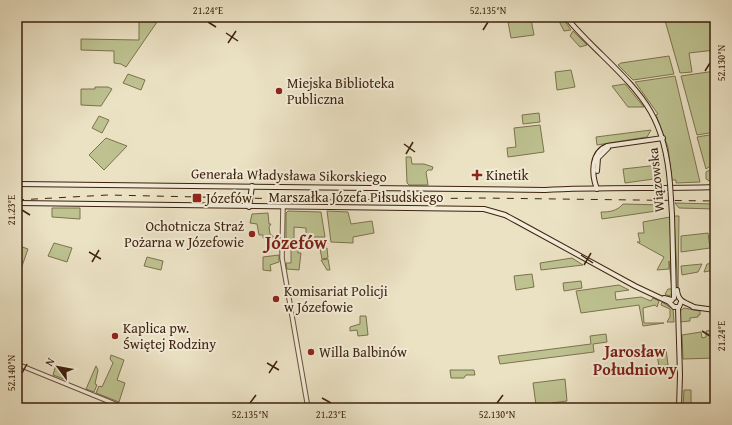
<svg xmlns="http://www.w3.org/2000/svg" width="732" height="425" font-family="'Gentium Book Plus',serif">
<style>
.green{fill:#bdc290;stroke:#7d724e}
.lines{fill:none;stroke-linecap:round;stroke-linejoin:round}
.tertiary-casing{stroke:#68523b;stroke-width:5.5}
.secondary-casing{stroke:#3d220d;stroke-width:6}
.tertiary{stroke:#f2ecd9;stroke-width:3.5}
.secondary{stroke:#f2ecd9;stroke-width:4}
.rail{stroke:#3d220d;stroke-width:1;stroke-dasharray:7 7;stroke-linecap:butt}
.secondary-bridge-casing{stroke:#3d220d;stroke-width:6;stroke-linecap:butt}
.secondary-bridge{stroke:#f2ecd9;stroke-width:4}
.ticks{fill:none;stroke:#3d220d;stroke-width:1.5}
.poi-dot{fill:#8f2418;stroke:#f2ecd9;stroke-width:1.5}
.labels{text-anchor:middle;stroke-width:4;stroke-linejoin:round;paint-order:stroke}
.poi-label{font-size:14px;fill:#3d220d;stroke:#f2ecd9;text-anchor:start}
.street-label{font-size:14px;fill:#3d220d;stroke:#f2ecd9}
.quarter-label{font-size:16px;font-weight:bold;fill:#7a1f14;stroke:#f2ecd9}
.district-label{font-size:18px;font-weight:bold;fill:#7a1f14;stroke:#f2ecd9}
.neatline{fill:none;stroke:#3d220d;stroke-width:1.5}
.ticks-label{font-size:10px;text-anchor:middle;fill:#3d220d}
</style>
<rect width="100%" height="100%" fill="#ebe2c4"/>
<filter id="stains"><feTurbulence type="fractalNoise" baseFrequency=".005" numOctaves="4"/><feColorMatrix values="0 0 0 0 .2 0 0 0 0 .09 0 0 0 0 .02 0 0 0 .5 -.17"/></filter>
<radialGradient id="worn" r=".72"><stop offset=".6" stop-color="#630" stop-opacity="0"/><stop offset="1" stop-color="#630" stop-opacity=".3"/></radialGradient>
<g class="green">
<path d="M530,17H548L531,19L534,35L511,38L508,22L530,19Z"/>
<path d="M557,17H562L571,30L564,31Z"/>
<path d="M664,17H715V50L689,53L692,72L680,73Z"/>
<path d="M139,21L157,22L126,67L121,64L114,63V51L81,50V39L139,40Z"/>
<path d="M573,31L587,45L580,47L570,36Z"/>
<path d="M669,56L674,74L633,80L618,65L621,63Z"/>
<path d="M571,70L575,87L557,90L555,72Z"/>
<path d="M715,71V132L697,135L681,76Z"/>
<path d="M128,74L145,80L141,90L123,83Z"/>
<path d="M675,76L700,182L676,183V180H672L668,147L656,115L658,114L635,82Z"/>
<path d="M625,84L644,107H628L612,86Z"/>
<path d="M95,87H108L112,89L101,106L81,105V89H95Z"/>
<path d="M539,113L540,122L523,124L522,115Z"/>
<path d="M99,116L109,120L102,133L92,128Z"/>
<path d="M540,125L544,152L508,157L507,148L516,147L514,128Z"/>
<path d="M651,130L647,137L597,145L596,137Z"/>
<path d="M715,134V163L706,169L697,137Z"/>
<path d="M106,138L127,146L104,170L89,155Z"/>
<path d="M406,157H411L412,164H424L433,167L432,170H428L426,172L428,185H409L407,183Z"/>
<path d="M659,165L661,178L625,183L623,169Z"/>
<path d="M715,167V182H711L706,179V172Z"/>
<path d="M675,203L715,204V209L679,208Z"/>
<path d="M623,204L663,205V210L602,219L601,212C610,212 617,211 623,204Z"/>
<path d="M52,208H80V219L52,217Z"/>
<path d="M288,211L321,212L325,237H313V235H306V228L294,227V243H286V213Z"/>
<path d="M327,211L348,212L351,224L372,221L374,233L353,237V243L331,242Z"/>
<path d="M268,213L269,224H271L269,227L270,234L274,237L276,242L273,245L269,241L273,237L263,238V235H259L257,224L250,223L252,214Z"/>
<path d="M674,216H679L678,293Z"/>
<path d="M670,217L672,294L669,296L665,294L668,289H672L669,261V269L657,270L664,257L637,242H640L638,233H644L643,222Z"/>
<path d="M708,233L710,248L681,252V236Z"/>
<path d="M54,243L72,248L67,262L48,256Z"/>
<path d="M17,245L28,249L21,269L17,267Z"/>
<path d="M291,247H298V253H301L299,270L287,269L286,263H291Z"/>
<path d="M327,248L328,258L322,259L320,249Z"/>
<path d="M279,255V262L270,265L271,271L263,270V257Z"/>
<path d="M147,257L163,261L161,270L144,266Z"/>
<path d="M572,258L583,265L541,270L540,263Z"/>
<path d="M328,259L330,270H327L321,260Z"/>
<path d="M715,263V270L704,272L707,264Z"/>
<path d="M702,264L698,272L682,275L681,266Z"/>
<path d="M532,274L534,287L516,290L514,276Z"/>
<path d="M581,281L582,288L564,291L563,283Z"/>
<path d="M619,285L629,290L615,292L616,300L641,297L651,301L653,298L659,301L657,307L655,305L643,308L644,323H664L643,326L639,305L581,313L576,291Z"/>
<path d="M662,302L673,309L674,322H667L670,317V309L661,305Z"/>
<path d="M684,308L700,311V315H698V317L690,318V321L680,322V311Z"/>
<path d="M360,316H366L368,335L358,336L357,330L350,331V327L360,324Z"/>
<path d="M715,330V358L683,359L682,335L701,332L702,338L706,337V331Z"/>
<path d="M606,334L607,342L593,344L594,352L500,364L498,356L591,344L590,336Z"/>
<path d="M666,349L668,365L659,366L656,350Z"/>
<path d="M111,355L124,360L117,380L125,383L119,402L96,393L99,386L102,387L113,363L110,359Z"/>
<path d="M56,365L63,368L61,375L65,376L64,379L53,375Z"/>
<path d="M96,366L98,370L95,384L97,385L94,392L86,389Z"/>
<path d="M450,370H474L475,375H466L464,378H451Z"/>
<path d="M565,379L567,401L552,403L553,408H531V406L536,405L533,383Z"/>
<path d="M684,390H691V408H683Z"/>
</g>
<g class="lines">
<defs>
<g id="tertiary">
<path d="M283,207L282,258L308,408"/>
<path d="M17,364L125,408"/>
</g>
<g id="secondary">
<path d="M566,17C577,31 590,43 602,55C646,98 665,120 670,184"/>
<path d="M597,171L598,158L608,148"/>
<path d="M17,184L545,190C601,187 659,189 715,187"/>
<path d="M597,189C591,174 591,152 607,146L663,138"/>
<path d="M17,203L484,209L505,215L518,222L635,286L669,302L674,307H679L681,302"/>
<path d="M249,207L252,186"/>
<path d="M672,215L674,298"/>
<path d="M677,290C678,302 685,302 694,307"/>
<path d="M664,298L672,300"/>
<path d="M693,307L715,310"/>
<path d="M678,308L680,375L679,408"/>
</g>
</defs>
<use href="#tertiary" class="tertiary-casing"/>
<use href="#secondary" class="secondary-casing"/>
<use href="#tertiary" class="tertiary"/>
<use href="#secondary" class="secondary"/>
<path class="rail" d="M17,200L108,195L334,200L479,198L715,201"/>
<defs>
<path id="secondary-bridge" d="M670,184L672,215"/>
</defs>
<use href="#secondary-bridge" class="secondary-bridge-casing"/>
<use href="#secondary-bridge" class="secondary-bridge"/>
</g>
<path class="ticks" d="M208,22L216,27M483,30L488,22M226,33L238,41M228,43L236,31M705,71L710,63M404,144L415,152M406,154L413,142M22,210L30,215M89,252L101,259M581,255L593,263M92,262L99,250M584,265L591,253M702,331L710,336M267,363L279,370M22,373L27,364M269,373L277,361M322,398L331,403M250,403L256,395M497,403L503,395"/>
<g class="poi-dot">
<circle cx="279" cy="91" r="4"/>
<path d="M475 169h4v4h4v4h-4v4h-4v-4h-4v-4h4z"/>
<rect x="192" y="193" width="10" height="10" rx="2"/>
<circle cx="252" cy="234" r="4"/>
<circle cx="276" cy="299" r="4"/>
<circle cx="115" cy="336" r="4"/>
<circle cx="311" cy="352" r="4"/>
</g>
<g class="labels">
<g class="poi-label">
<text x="287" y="88">Miejska Biblioteka<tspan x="287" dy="16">Publiczna</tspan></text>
<text x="486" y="180">Kinetik</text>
<text x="206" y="203">Józefów</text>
<text x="244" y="231" text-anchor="end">Ochotnicza Straż<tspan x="244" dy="16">Pożarna w Józefowie</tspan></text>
<text x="284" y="296">Komisariat Policji<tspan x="284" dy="16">w Józefowie</tspan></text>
<text x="123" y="333">Kaplica pw.<tspan x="123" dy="16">Świętej Rodziny</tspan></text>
<text x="319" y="357">Willa Balbinów</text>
</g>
<g class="street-label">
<text transform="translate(289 175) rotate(1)" y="5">Generała Władysława Sikorskiego</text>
<text transform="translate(656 180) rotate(-96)" y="5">Wiązowska</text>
<text x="356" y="202">Marszałka Józefa Piłsudskiego</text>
</g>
<g class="quarter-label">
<text x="635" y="357">Jarosław<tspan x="635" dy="18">Południowy</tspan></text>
</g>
<g class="district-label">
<text x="296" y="249">Józefów</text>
</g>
</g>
<rect width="732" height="425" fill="none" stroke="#ebe2c4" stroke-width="44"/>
<g transform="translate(58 367) rotate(302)" stroke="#f2ecd9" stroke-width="3" paint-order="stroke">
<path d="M0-3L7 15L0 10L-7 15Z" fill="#3d220d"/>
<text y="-6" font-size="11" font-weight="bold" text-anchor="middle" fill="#3d220d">N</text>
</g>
<rect x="22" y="22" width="688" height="381" class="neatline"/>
<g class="ticks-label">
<text x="208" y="14">21.24°E</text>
<text x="488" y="14">52.135°N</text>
<text transform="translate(721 63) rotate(-90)" y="4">52.130°N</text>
<text transform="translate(11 210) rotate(-90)" y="4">21.23°E</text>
<text transform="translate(721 336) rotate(-90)" y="4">21.24°E</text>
<text transform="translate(11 373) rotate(-90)" y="4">52.140°N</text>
<text x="250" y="418">52.135°N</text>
<text x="331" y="418">21.23°E</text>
<text x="497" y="418">52.130°N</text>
</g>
<rect width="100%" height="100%" filter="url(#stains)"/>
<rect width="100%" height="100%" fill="url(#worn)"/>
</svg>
